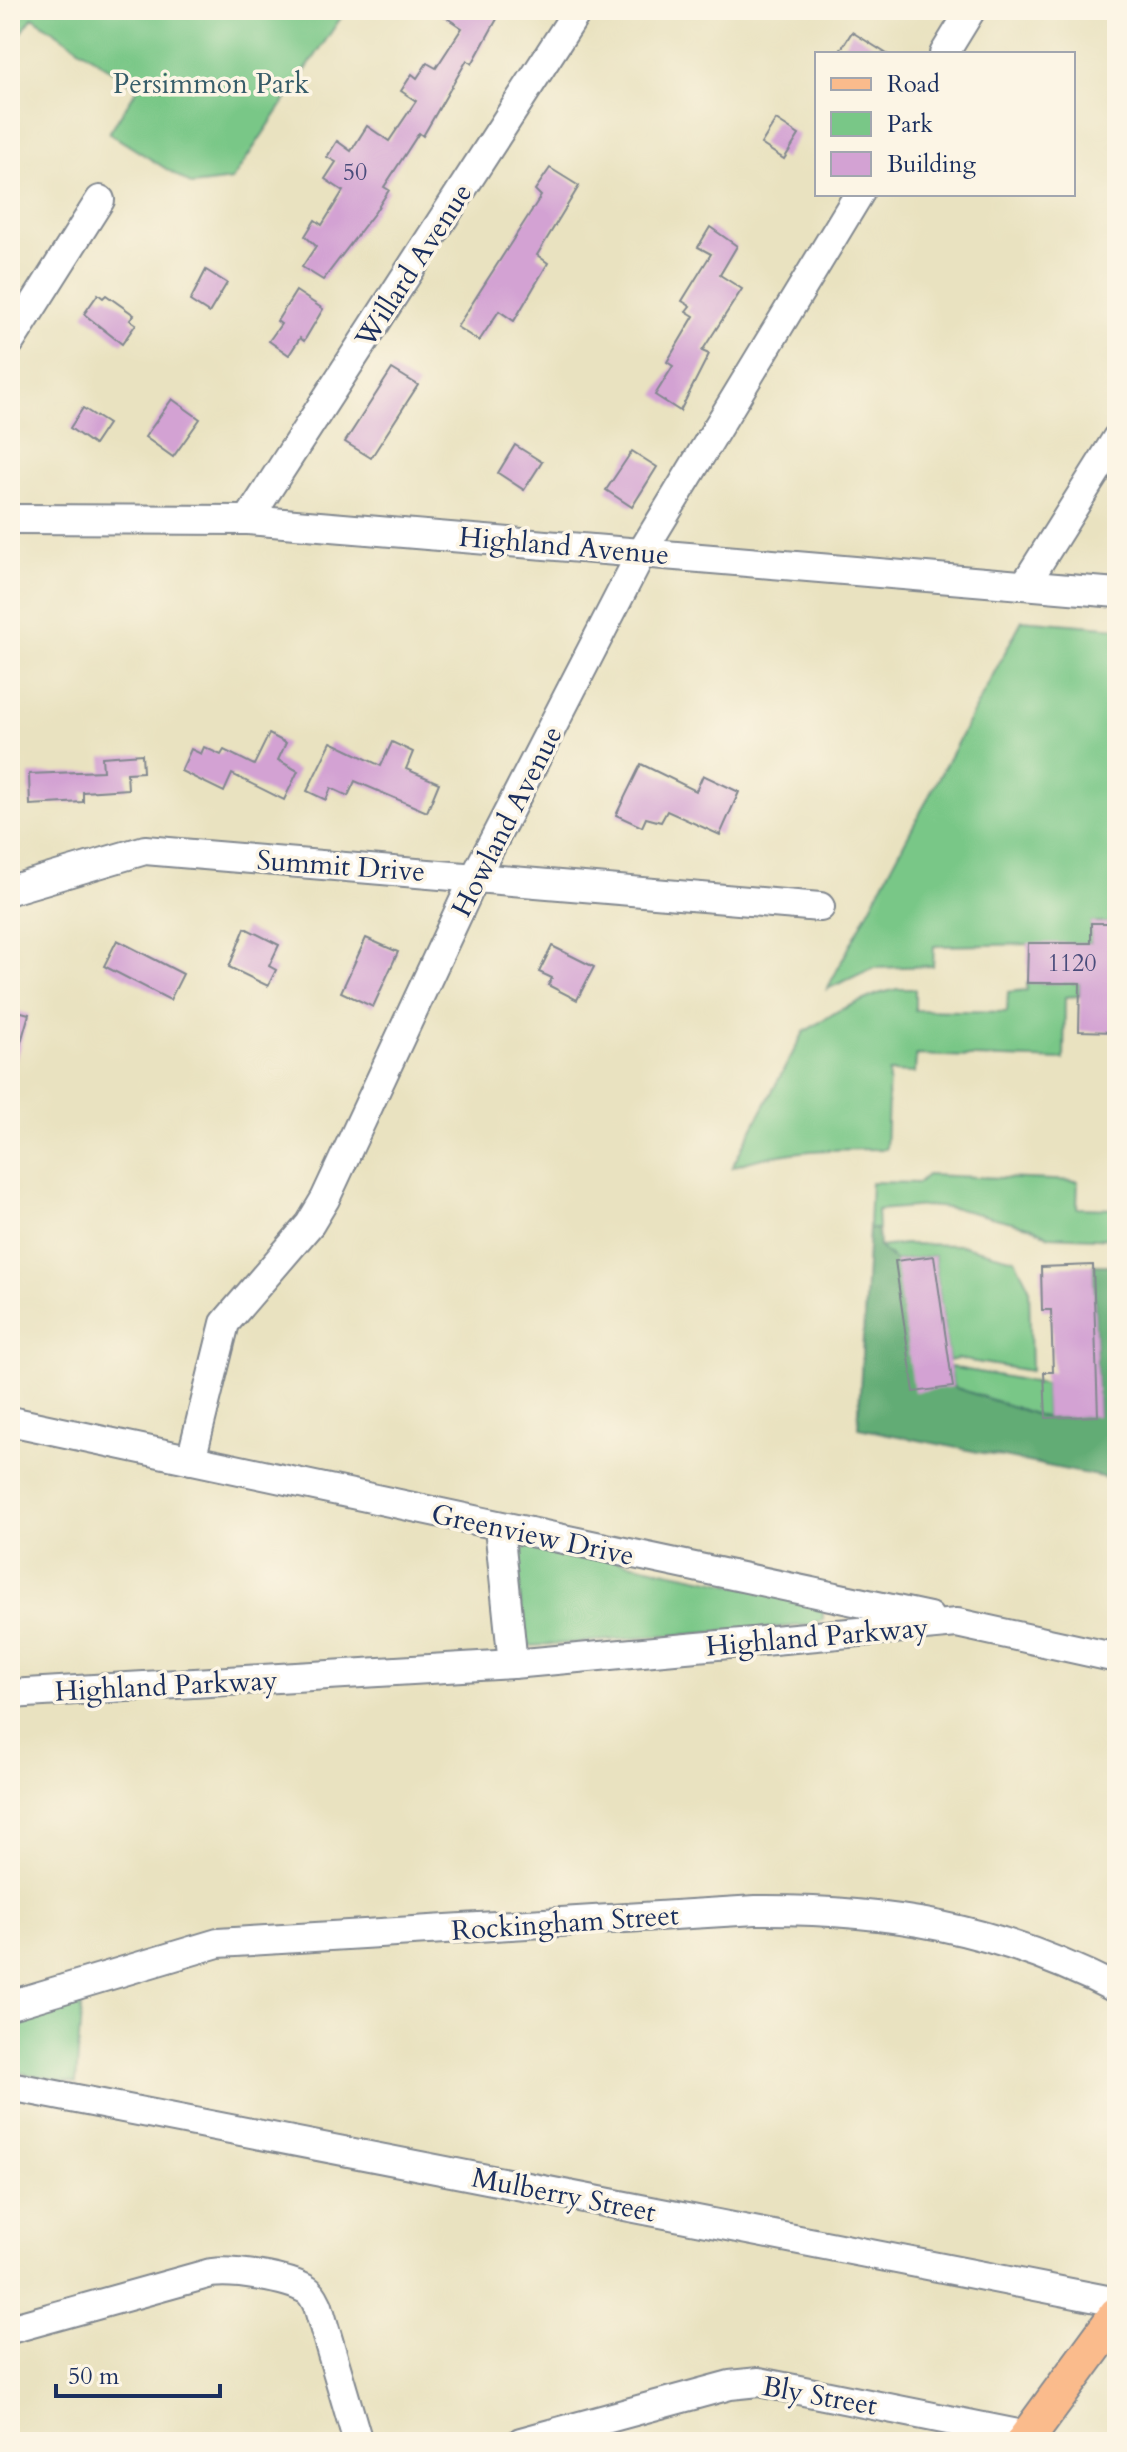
<svg xmlns="http://www.w3.org/2000/svg" width="1127" height="2452" font-family="Cardo,serif">
<style>
.green{fill:#79c787;stroke:#4a7b72;stroke-width:2}
.forest{fill:#62ac74;stroke:#3e6e69;stroke-width:2}
.building{fill:#d3a2d3}
.lines{fill:none;stroke-linecap:round;stroke-linejoin:round}
.minor-casing{stroke:#82888f;stroke-width:32}
.major-casing{stroke:#82888f;stroke-width:40}
.minor{stroke:#fff;stroke-width:28}
.major{stroke:#fabb8c;stroke-width:36}
.labels{text-anchor:middle;stroke-width:7;stroke-linejoin:round;paint-order:stroke}
.number-label{font-size:24px;fill:#494c7b}
.park-label{font-size:28px;fill:#375d6a;stroke:#fcf5e5}
.street-label{font-size:28px;fill:#1b2f5e;stroke:#fcf5e5}
</style>
<rect width="100%" height="100%" fill="#fcf5e5"/>
<filter id="ink" filterUnits="userSpaceOnUse"><feTurbulence type="fractalNoise" baseFrequency=".0125" numOctaves="2"/><feDisplacementMap in="SourceGraphic" scale="16" xChannelSelector="R" yChannelSelector="G"/><feConvolveMatrix kernelMatrix="1 2 1 2 8 2 1 2 1" color-interpolation-filters="sRGB"/></filter>
<filter id="wash" filterUnits="userSpaceOnUse"><feTurbulence type="fractalNoise" baseFrequency=".006" numOctaves="4" result="noise"/><feDisplacementMap in="SourceGraphic" scale="32" xChannelSelector="R" yChannelSelector="G"/><feGaussianBlur stdDeviation="1.8" result="paint"/><feColorMatrix in="noise" values="0 0 0 0 0 0 0 0 0 0 0 0 0 0 0 0 0 1.4 0 .05"/><feComposite in="paint" operator="in"/></filter>
<g filter="url(#wash)">
<rect width="100%" height="100%" fill="#e9e2c0"/>
<g class="green">
<path d="M10,10H346L232,180L192,185L109,133L138,88L33,17L10,49Z"/>
<path d="M1022,620L1117,628V923H1091V943L934,946L933,966L873,968L827,989Z"/>
<path d="M1027,983H1080L1079,996L1065,997L1064,1060L916,1055L915,1073L889,1072L886,1149C834,1149 782,1149 732,1167L804,1032L838,1011L878,994L897,989H915V1010L1007,1012L1008,992L1027,990Z"/>
<path d="M927,1175L1078,1181L1077,1208L1117,1209V1239L1049,1236L1032,1227L958,1209L927,1206L877,1210L878,1230L869,1228L871,1182L918,1183Z"/>
<path d="M905,1244L960,1245L1015,1259L1029,1287L1031,1371L957,1359L949,1361L934,1256L895,1261L879,1247Z"/>
<path d="M950,1367L1045,1384L1046,1418L953,1387Z"/>
<path d="M531,1543L823,1603V1620L809,1625L532,1646L524,1641L516,1556Z"/>
<path d="M82,1997L76,2083L10,2071V2019Z"/>
</g>
<path class="forest" d="M869,1228L878,1230L879,1247L895,1261L953,1387L1046,1418L1098,1415L1093,1265H1117V1480L858,1428Z"/>
<g id="blocks">
<g class="building">
<path d="M435,10H502L472,64L467,60L423,136L419,133L384,187L389,190L375,212L323,280L302,267L316,246L305,236L315,220L322,225L343,191L325,179L336,162L327,157L337,141L351,151L367,126L389,141L416,101L401,91L412,74L417,78L427,63L436,68L462,28Z"/>
<path d="M852,32L887,54H838Z"/>
<path d="M776,120L799,135L784,159L761,144Z"/>
<path d="M550,168L579,186L537,255L548,263L514,321L499,311L479,341L457,327L541,196L535,190Z"/>
<path d="M710,227L737,246L720,275L742,289L702,351L709,354L680,411L655,395L673,366L667,362L694,316L686,311L690,306L682,301L711,254L698,247Z"/>
<path d="M206,270L227,283L209,313L190,301Z"/>
<path d="M296,291L323,309L304,341L300,338L289,355L269,341L281,324L277,321Z"/>
<path d="M98,294L103,298L106,295L134,315L130,320L136,324L122,344L84,314Z"/>
<path d="M392,369L418,385L371,458L345,442Z"/>
<path d="M172,399L200,419L173,457L145,437Z"/>
<path d="M83,408L108,424L94,445L70,428Z"/>
<path d="M515,445L542,462L524,490L498,473Z"/>
<path d="M632,451L657,467L632,507L606,490Z"/>
<path d="M269,734L286,743L278,760L298,771L284,800L232,774L224,792L181,771L191,749L201,754L204,747L221,755L224,750L254,765Z"/>
<path d="M331,742L381,766L392,742L413,752L406,769L439,783L427,812L355,781L348,796L331,788L326,800L307,791Z"/>
<path d="M142,754L143,772L127,773L128,789L83,792V802L30,805L29,774L103,771L102,757Z"/>
<path d="M641,764L696,791L703,775L739,792L720,835L667,811L661,822L646,818L642,827L616,815Z"/>
<path d="M1091,923H1117L1116,1032L1079,1031L1080,983H1027L1028,943H1091Z"/>
<path d="M245,928L279,945L269,966L276,970L268,986L229,967Z"/>
<path d="M366,938L398,952L373,1007L341,992Z"/>
<path d="M117,940L183,974L170,1000L104,966Z"/>
<path d="M552,946L594,967L577,1000L548,985L552,978L539,972Z"/>
<path d="M10,1009L29,1014L15,1063L10,1062Z"/>
<path d="M934,1256L953,1387L914,1392L895,1261Z"/>
<path d="M1093,1265L1098,1416L1046,1418L1044,1372H1053L1051,1310H1042L1041,1267Z"/>
</g>
</g>
</g>
<g filter="url(#ink)">
<use href="#blocks" fill-opacity="0" stroke="#82888f" stroke-width="2"/>
<g class="lines">
<defs>
<g id="minor">
<path d="M944,54L971,10"/>
<path d="M10,342L100,200"/>
<path d="M10,519L248,520L1117,593"/>
<path d="M248,520L578,10"/>
<path d="M1026,583L1117,438"/>
<path d="M10,890L145,850L820,907"/>
<path d="M10,1421L929,1617"/>
<path d="M191,1460L225,1323L310,1224L325,1199L476,875L642,552L859,194"/>
<path d="M499,1527L513,1664"/>
<path d="M10,1694L513,1664L957,1623L1117,1658"/>
<path d="M10,2005L218,1943L756,1910C889,1909 998,1928 1117,1989"/>
<path d="M10,2086L1117,2302"/>
<path d="M10,2329L211,2273C233,2270 288,2278 307,2290C313,2294 315,2300 318,2306L358,2442"/>
<path d="M521,2442L730,2385L759,2382L1028,2436"/>
</g>
<path id="major" d="M1024,2442L1117,2315"/>
</defs>
<use href="#minor" class="minor-casing"/>
<use href="#major" class="major-casing"/>
<use href="#minor" class="minor"/>
<use href="#major" class="major"/>
</g>
</g>
<g class="labels">
<g class="number-label">
<text x="355" y="180">50</text>
<text x="1072" y="971">1120</text>
</g>
<g class="park-label">
<text x="211" y="93">Persimmon Park</text>
</g>
<g class="street-label">
<text transform="translate(413 265) rotate(-57)" y="10">Willard Avenue</text>
<text transform="translate(564 545) rotate(5)" y="10">Highland Avenue</text>
<text transform="translate(506 821) rotate(-63)" y="10">Howland Avenue</text>
<text transform="translate(341 865) rotate(4)" y="10">Summit Drive</text>
<text transform="translate(533 1534) rotate(12)" y="10">Greenview Drive</text>
<text transform="translate(817 1636) rotate(-5)" y="10">Highland Parkway</text>
<text transform="translate(166 1685) rotate(-3)" y="10">Highland Parkway</text>
<text transform="translate(565 1922) rotate(-4)" y="10">Rockingham Street</text>
<text transform="translate(564 2194) rotate(11)" y="10">Mulberry Street</text>
<text transform="translate(820 2395) rotate(10)" y="10">Bly Street</text>
</g>
</g>
<rect width="1127" height="2452" fill="none" stroke="#fcf5e5" stroke-width="40"/>
<rect x="815" y="52" width="260" height="144" fill="#fcf5e5" stroke="#a2a6af" stroke-width="2"/>
<rect x="831" y="78" width="40" height="12" fill="#fabb8c" stroke="#a2a6af" stroke-width="2"/>
<text x="887" y="92" font-size="24" fill="#1b2f5e">Road</text>
<rect x="831" y="112" width="40" height="24" fill="#79c787" stroke="#a2a6af" stroke-width="2"/>
<text x="887" y="132" font-size="24" fill="#1b2f5e">Park</text>
<rect x="831" y="152" width="40" height="24" fill="#d3a2d3" stroke="#a2a6af" stroke-width="2"/>
<text x="887" y="172" font-size="24" fill="#1b2f5e">Building</text>
<path d="M56 2384v12h164v-12" fill="none" stroke="#1b2f5e" stroke-width="4"/>
<text x="68" y="2384" font-size="24" fill="#1b2f5e" stroke="#fcf5e5" stroke-width="6" paint-order="stroke">50 m</text>
</svg>
